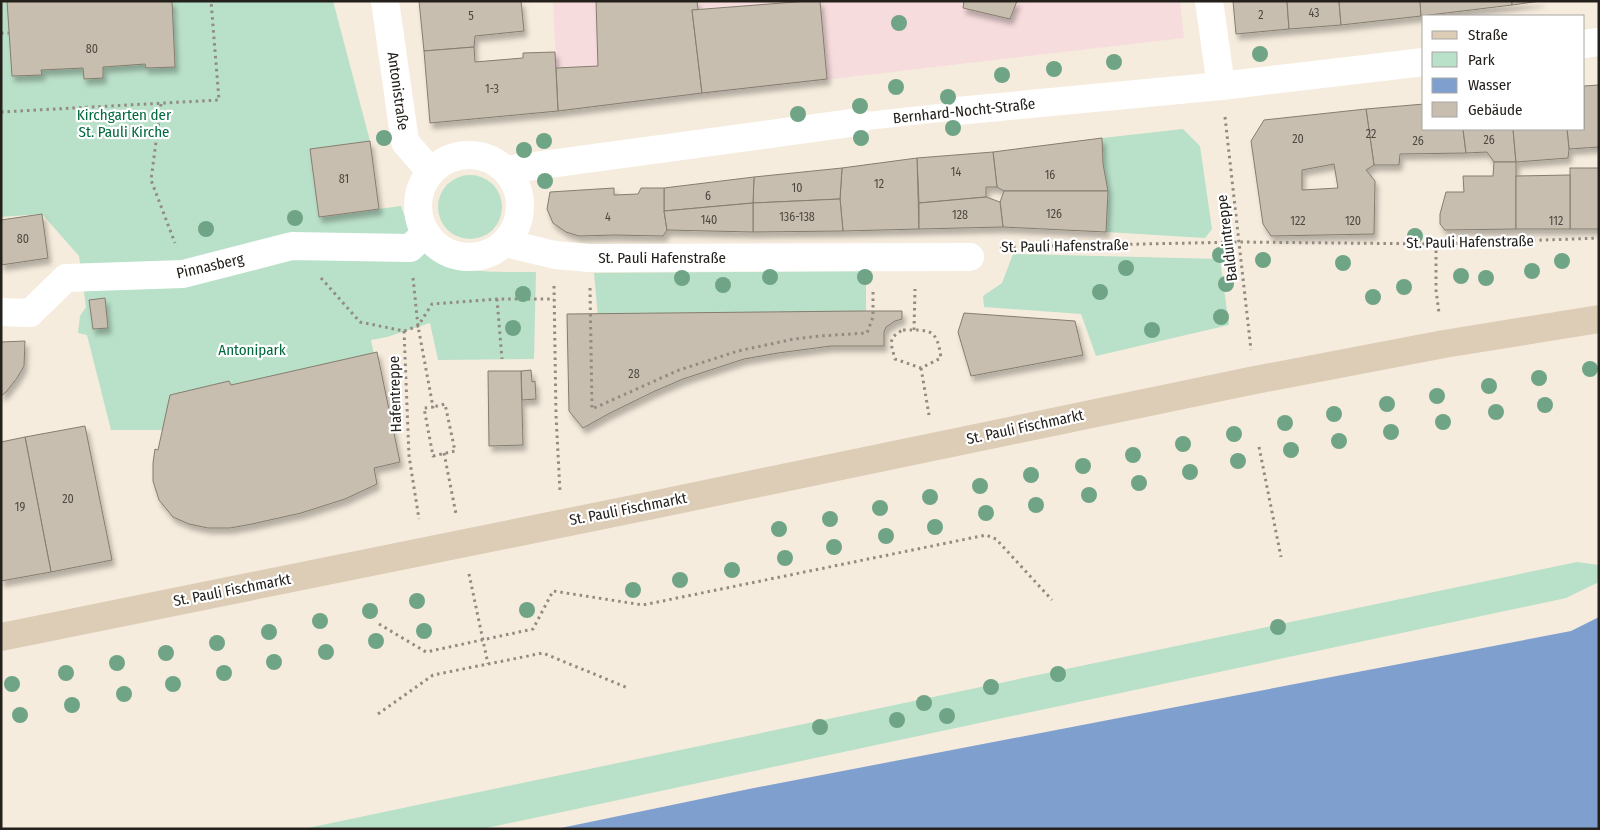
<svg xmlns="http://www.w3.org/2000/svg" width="1600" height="830" font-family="'Fira Sans Condensed',sans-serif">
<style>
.education{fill:#f7dcdd}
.green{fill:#b9e0c8}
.water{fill:#7fa0cf}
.building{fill:#c7beaf;stroke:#857d6f;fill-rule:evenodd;filter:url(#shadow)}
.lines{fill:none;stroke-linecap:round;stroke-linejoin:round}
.path{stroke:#928b81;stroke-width:3;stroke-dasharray:2.5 4;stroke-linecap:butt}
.service{stroke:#fff;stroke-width:18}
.pedestrian{stroke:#fff;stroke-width:28}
.minor{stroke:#fff;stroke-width:28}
.secondary{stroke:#ddcdb7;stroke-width:28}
.tree{fill:#6fa486}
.labels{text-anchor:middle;stroke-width:4.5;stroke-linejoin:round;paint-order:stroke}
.number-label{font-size:12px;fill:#4d4840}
.street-label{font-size:15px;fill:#24201b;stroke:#fff}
.park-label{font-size:15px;fill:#01693e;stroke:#fff}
</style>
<defs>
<filter id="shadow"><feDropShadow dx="3" dy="5.5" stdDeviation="2.5" flood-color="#0004"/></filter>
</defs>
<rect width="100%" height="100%" fill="#f6ecdd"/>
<path class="education" d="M553,1H1180L1184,38L558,111Z"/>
<g class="green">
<path d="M1,1H333L370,141L310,149L319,217L401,206C405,217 409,229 414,239C439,278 496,271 536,272L534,359L438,360L430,323L387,337L371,340L395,459L165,430H111L87,335L78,333L80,316L86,307L79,256L42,214L1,217Z"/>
<path d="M1183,129L1200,146L1212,229L1205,238L1106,232L1102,138Z"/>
<circle cx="470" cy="207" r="32"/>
<path d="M1013,254L1220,259L1229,325L1096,356L1081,314L984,307L983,296L1002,283Z"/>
<path d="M866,271V311H862L857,323L599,328L594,273Z"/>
<path d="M1577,562L1599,565V582L1566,598L482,829H303Z"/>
</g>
<path class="water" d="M1599,617V829H556L749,789L1571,631Z"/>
<g class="building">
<path d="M7,1H172L175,67L146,68L145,64L103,67V78L84,79L83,68L41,70L42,75L12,76Z"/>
<path d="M419,1H521L524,31L475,36L474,47L424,51Z"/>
<path d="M596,1H697L698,10H692L702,93L558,111L556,68L598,66Z"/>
<path d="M808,1H820L827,79L702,93L692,10Z"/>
<path d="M964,1H1017L1010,19L963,8Z"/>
<path d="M1233,1H1287L1289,29L1236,34Z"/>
<path d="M1287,1H1339L1341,25L1289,29Z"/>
<path d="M1339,1H1420L1421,16L1341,25Z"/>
<path d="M1420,1H1512V5L1421,16Z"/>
<path d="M1512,1H1541L1512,5Z"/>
<path d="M474,47L475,62L523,58V53L555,52L558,111L430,123L424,51Z"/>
<path d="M1599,85V147L1569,149L1567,129H1584V86Z"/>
<path d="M1424,104V129H1463L1466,153L1400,154L1399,165H1374L1366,109Z"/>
<path d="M1366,109L1374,165L1366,170L1375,181L1374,234L1271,236L1263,224L1251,141L1264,120ZM1334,164L1338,188L1302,190V170Z"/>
<path d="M1463,129H1513L1516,162H1494L1487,152L1466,153Z"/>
<path d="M1513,129H1567L1569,149L1568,158L1516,162Z"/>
<path d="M1102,138L1103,164L1108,191H1004L997,187L993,152Z"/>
<path d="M370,141L379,209L319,217L310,149Z"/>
<path d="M993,152L997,187H986V197L919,203L917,158Z"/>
<path d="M917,158L919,229L843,231L840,199L842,168Z"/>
<path d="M1494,162H1516V229L1445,230L1440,224V214L1446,192H1464L1463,176H1493Z"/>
<path d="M842,168L840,199L753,203L754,177Z"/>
<rect x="1570" y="168" width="29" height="61"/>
<path d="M1570,175V229H1516V176Z"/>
<path d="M754,177L753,203L664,211V188Z"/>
<path d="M614,188V195L638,194L641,188H664V211L667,230L663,236L614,235L579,236L566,232L553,223L547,209L550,192Z"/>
<path d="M1004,191H1108L1106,232L1003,227L1000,202Z"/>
<path d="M986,197L1000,202L1003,227L919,229V203Z"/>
<path d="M840,199L843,231L753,232V203Z"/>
<path d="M753,203V232L667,230L664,211Z"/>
<path d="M42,214L48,258L1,265V220Z"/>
<path d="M105,298L108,328L93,329L89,300Z"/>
<path d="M862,311H902V319L895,321L886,327L884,332V346H831L778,353L744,359L683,379L655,391L610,413L583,428L569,411L567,314Z"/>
<path d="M964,313L1075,321L1083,355L971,376L958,332Z"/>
<path d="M25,341L24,366L17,378L6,392L1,396V342Z"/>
<path d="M377,352L400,462L374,468L377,484L345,499L301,513L252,524L230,528H208L189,524L173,517L159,500L153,481V463L155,449L158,450L170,395L229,381L231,385Z"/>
<path d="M531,370L532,382L535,381L536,399L522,400L521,371Z"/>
<path d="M488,371H521L523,445L489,446Z"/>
<path d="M85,426L112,560L51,572L25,437Z"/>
<path d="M25,437L51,572L1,581V442Z"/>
</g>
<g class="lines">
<g class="path">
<path d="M1,33H9"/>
<path d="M161,104L151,180L175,243"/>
<path d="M1,112L219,100L211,1"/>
<path d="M1225,117L1251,350"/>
<path d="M1436,244V290L1439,313"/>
<path d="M1000,247L1239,242L1436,244L1599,238"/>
<path d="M321,278L360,322L404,331L418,326L432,304L497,299H554"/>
<path d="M413,278L418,326L433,407L424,408L433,456L455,451L445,404L433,407"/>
<path d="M554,286L556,415L560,492"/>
<path d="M590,288L592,409L679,370L738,351L794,339L819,336L867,333L873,317V289"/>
<path d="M497,299L502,359"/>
<path d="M903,330C930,330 937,328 941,358L921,368L895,359C891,344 887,338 903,330Z"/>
<path d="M914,330L915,289"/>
<path d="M404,331L409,456L419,519"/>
<path d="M921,368L929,415"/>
<path d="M1259,447L1281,557"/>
<path d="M444,453L456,514"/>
<path d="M469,574L488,664"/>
<path d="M379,624L426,652L533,629L553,591L643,605L986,535L996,539L1052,600"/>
<path d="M378,714L433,675L543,653L628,688"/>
</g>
<path class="service" d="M858,122L957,111"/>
<path class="pedestrian" d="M30,313L66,278L183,274L292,246L410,248L426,233"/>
<g class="minor">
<path d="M385,1L405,142L431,172"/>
<path d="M1209,1L1221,86"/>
<path d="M1584,44L1599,42"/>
<path d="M957,111L1221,86L1424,62"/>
<circle cx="469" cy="206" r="51"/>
<path d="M506,170L858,122"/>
<path d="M505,243L555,255L589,258L970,257"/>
<path d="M1,312L30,313"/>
</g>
<path class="secondary" d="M1,637L648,506L1255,380L1444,344L1599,319"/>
</g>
<g class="tree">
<circle cx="899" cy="23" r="8"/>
<circle cx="1260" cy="54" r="8"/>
<circle cx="1114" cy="62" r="8"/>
<circle cx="1054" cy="69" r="8"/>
<circle cx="1002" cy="75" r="8"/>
<circle cx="896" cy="87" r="8"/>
<circle cx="948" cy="97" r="8"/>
<circle cx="860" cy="106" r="8"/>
<circle cx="798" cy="114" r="8"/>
<circle cx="953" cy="128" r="8"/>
<circle cx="384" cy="138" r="8"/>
<circle cx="861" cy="138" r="8"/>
<circle cx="544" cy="141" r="8"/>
<circle cx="524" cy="150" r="8"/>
<circle cx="545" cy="181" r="8"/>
<circle cx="295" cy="218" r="8"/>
<circle cx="206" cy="229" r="8"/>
<circle cx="1415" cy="236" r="8"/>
<circle cx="1220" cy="255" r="8"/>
<circle cx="1263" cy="260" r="8"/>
<circle cx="1562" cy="261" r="8"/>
<circle cx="1343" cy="263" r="8"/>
<circle cx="1126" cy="268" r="8"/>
<circle cx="1532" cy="271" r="8"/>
<circle cx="1461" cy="276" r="8"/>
<circle cx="770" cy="277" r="8"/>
<circle cx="865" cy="277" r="8"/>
<circle cx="682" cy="278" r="8"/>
<circle cx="1486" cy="278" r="8"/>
<circle cx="1226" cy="284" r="8"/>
<circle cx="723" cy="285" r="8"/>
<circle cx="1404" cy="287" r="8"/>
<circle cx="1100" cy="292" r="8"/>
<circle cx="523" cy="294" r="8"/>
<circle cx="1373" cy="297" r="8"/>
<circle cx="1221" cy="317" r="8"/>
<circle cx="513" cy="328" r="8"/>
<circle cx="1152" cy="330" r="8"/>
<circle cx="1590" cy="369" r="8"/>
<circle cx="1539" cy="378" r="8"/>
<circle cx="1489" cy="386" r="8"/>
<circle cx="1437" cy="396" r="8"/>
<circle cx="1387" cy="404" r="8"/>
<circle cx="1545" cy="405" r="8"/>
<circle cx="1496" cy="412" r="8"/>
<circle cx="1334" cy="414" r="8"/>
<circle cx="1443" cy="422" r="8"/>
<circle cx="1285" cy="423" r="8"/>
<circle cx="1391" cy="432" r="8"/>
<circle cx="1234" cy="434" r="8"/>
<circle cx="1339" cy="441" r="8"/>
<circle cx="1183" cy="444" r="8"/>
<circle cx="1291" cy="450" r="8"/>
<circle cx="1133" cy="455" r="8"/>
<circle cx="1238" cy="461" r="8"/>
<circle cx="1083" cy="466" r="8"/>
<circle cx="1190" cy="472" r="8"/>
<circle cx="1031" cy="475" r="8"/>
<circle cx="1139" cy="483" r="8"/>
<circle cx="980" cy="486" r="8"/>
<circle cx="1089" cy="495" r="8"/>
<circle cx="930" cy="497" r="8"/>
<circle cx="1036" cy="505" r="8"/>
<circle cx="880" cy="508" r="8"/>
<circle cx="986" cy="513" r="8"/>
<circle cx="830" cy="519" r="8"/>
<circle cx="935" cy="527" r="8"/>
<circle cx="779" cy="529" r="8"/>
<circle cx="886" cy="536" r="8"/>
<circle cx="834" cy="547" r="8"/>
<circle cx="785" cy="558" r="8"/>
<circle cx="732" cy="570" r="8"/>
<circle cx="680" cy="580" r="8"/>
<circle cx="633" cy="590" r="8"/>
<circle cx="417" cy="601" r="8"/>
<circle cx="527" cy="610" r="8"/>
<circle cx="370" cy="611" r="8"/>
<circle cx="320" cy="621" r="8"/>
<circle cx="1278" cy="627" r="8"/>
<circle cx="424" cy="631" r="8"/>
<circle cx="269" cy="632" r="8"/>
<circle cx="376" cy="641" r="8"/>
<circle cx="217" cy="643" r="8"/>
<circle cx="326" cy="652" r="8"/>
<circle cx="166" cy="653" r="8"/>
<circle cx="274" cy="662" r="8"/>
<circle cx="117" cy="663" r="8"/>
<circle cx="66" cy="673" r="8"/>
<circle cx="224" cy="673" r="8"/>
<circle cx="1058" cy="674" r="8"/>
<circle cx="12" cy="684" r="8"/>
<circle cx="173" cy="684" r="8"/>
<circle cx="991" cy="687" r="8"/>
<circle cx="124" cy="694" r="8"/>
<circle cx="924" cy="703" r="8"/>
<circle cx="72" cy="705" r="8"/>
<circle cx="20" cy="715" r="8"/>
<circle cx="947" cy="716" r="8"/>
<circle cx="897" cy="720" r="8"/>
<circle cx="820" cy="727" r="8"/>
</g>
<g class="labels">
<g class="number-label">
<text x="1314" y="17">43</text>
<text x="1261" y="19">2</text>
<text x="471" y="20">5</text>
<text x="92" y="53">80</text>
<text x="492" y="93">1-3</text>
<text x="1371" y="138">22</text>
<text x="1298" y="143">20</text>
<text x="1489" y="144">26</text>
<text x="1418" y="145">26</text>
<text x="956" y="176">14</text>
<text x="1050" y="179">16</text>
<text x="344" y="183">81</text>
<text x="879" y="188">12</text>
<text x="797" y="192">10</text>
<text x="708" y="200">6</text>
<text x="1054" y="218">126</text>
<text x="960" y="219">128</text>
<text x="608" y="221">4</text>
<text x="797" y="221">136-138</text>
<text x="709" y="224">140</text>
<text x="1298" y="225">122</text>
<text x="1353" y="225">120</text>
<text x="1556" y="225">112</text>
<text x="23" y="243">80</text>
<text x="634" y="378">28</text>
<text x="68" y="503">20</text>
<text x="20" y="511">19</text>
</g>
<g class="street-label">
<text transform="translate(398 91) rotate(82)" y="5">Antonistraße</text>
<text transform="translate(964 111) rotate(-6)" y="5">Bernhard-Nocht-Straße</text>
<text transform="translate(1227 238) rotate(-97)" y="5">Balduintreppe</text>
<text transform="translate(1470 242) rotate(-1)" y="5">St. Pauli Hafenstraße</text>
<text transform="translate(1065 246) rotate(-1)" y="5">St. Pauli Hafenstraße</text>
<text x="662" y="263">St. Pauli Hafenstraße</text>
<text transform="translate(210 266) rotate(-13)" y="5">Pinnasberg</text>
<text transform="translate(395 394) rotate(-92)" y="5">Hafentreppe</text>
<text transform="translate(1025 427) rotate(-12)" y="5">St. Pauli Fischmarkt</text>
<text transform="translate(628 509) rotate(-11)" y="5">St. Pauli Fischmarkt</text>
<text transform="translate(232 590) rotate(-11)" y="5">St. Pauli Fischmarkt</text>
</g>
<g class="park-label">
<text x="124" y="120">Kirchgarten der<tspan x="124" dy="17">St. Pauli Kirche</tspan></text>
<text x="252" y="355">Antonipark</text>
</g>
</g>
<rect width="1600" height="830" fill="none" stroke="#24201b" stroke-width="5"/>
<rect x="1422" y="15" width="162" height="115" fill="#ffffff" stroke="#a7a6a4"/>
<rect x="1432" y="31" width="25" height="8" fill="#ddcdb7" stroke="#a7a6a4"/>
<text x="1468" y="40" font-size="15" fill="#24201b">Straße</text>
<rect x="1432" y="52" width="25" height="15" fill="#b9e0c8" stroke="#a7a6a4"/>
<text x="1468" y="65" font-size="15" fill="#24201b">Park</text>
<rect x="1432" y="78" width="25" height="15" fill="#7fa0cf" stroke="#a7a6a4"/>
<text x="1468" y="90" font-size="15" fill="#24201b">Wasser</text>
<rect x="1432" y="102" width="25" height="15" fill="#c7beaf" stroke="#a7a6a4"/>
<text x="1468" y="115" font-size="15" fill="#24201b">Gebäude</text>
</svg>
